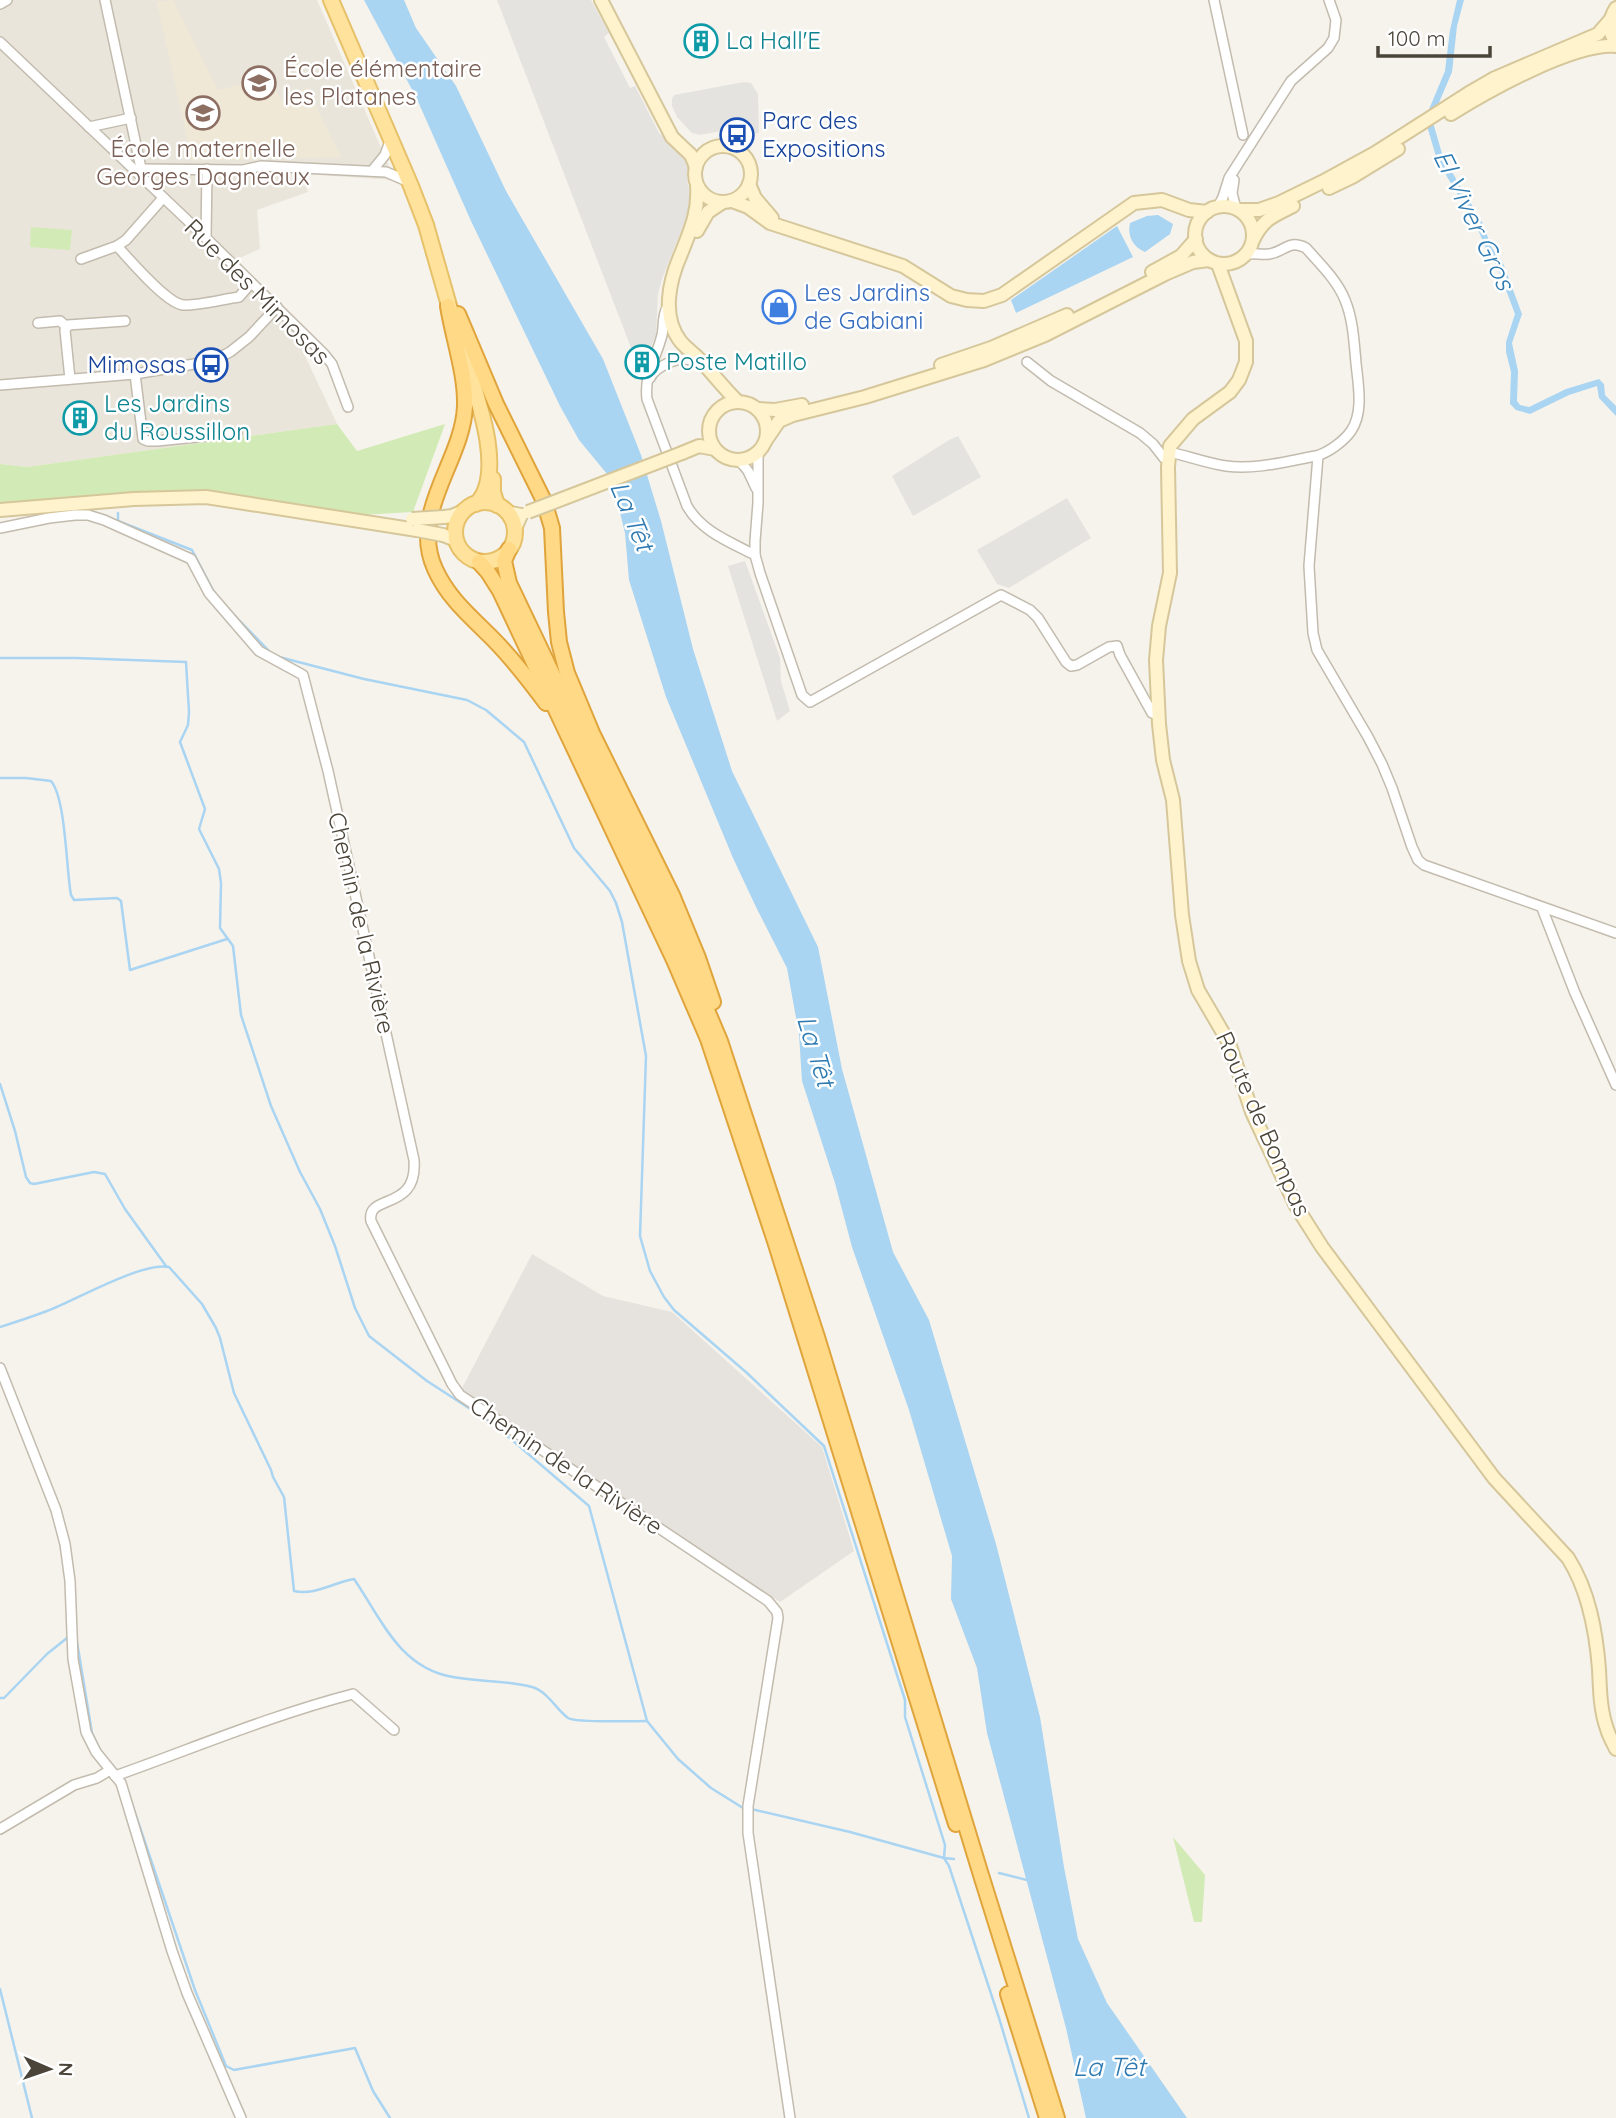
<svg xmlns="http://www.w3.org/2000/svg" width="1616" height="2118" font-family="Quicksand,sans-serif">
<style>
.residential{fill:#eae5da}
.industrial{fill:#e6e2dd}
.education{fill:#efe8d6}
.green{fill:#d2eab5}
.parking{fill:#e5e3e0}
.water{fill:#a9d4f2}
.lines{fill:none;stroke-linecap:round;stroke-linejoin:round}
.stream{stroke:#a9d4f2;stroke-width:2.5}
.minor-casing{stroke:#c2bbae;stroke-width:12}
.secondary-casing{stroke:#d6c79b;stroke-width:16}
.primary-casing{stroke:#e6c16a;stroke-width:18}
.trunk-casing{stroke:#e0a43c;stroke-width:18}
.minor{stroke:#fff;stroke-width:9}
.secondary{stroke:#fff3cd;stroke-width:12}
.primary{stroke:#ffe39c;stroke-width:14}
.trunk{stroke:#ffd985;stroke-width:14}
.secondary-bridge-casing{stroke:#d6c79b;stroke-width:16;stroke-linecap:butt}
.secondary-bridge{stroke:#fff3cd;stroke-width:12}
.labels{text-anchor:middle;stroke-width:5;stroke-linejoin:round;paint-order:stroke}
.culture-label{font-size:24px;fill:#0d838f;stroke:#fff;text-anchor:start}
.education-label{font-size:24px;fill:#785e54;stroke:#fff;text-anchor:start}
.transit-label{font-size:24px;fill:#164399;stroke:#fff;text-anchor:start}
.street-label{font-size:24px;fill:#4b4439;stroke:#fff}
.shop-label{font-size:24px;fill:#366cbe;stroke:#fff;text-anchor:start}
.water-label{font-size:26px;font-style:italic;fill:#2e7ab2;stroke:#fff}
</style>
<rect width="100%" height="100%" fill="#f6f3ec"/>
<path class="residential" d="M0,0H317L395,180L302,174L308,192L257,210L260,249L237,259L292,328L337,424L27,467L0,464Z"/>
<path class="industrial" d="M532,1254L603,1296L672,1312L822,1447L854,1551L780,1602L461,1390Z"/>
<path class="education" d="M173,0L218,90L269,78L281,100L307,88L341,157L192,161L157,2Z"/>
<g class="green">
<path d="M31,227L72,230L70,250L30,247Z"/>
<path d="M337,424L357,451L445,424L413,512L361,515L230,494L185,491L0,504V464L27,467Z"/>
<path d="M1173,1837L1205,1875L1202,1922H1194Z"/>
</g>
<g class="parking">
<path d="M497,0H591L609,33L604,37L630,88L635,86L659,133L684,155L688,166L687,179L692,204L662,279L658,294L656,335L640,371Z"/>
<path d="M744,82L751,83L758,94L759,133L739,136L737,128L700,135L692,133L677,117L672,106V99L674,95Z"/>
<path d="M958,436L981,477L913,516L892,476L949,440Z"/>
<path d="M1067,498L1091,538L1009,588L997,584L977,550Z"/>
<path d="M745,561L780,658L781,681L790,711L777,721L728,566Z"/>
</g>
<g class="water">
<path d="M364,0H404L416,28L456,86L506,191L603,359L641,455L661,521L693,649L732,771L818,947L842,1069L893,1252L929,1320L996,1544L1040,1717L1064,1867L1078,1939L1107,2003L1187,2118H1086L1066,2028L987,1733L977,1668L951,1599L952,1556L909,1410L852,1247L835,1183L802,1081L799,1034L787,968L756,907L733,858L666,697L629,580L625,533L612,480L579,440L560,406L471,221L416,97Z"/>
<path d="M1457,0H1464L1457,26L1452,72L1432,119L1443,157L1482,222L1492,248L1503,263L1522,314L1512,343L1518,371L1517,401L1520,405L1529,407L1566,389L1599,379L1604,384L1605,395L1616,406V416L1599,398L1597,386L1569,395L1530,414L1516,410L1510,404L1511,372L1506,352V342L1515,314L1497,266L1487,251L1476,225L1437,160L1425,119L1445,71L1450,30Z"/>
<path d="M1158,215L1173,224L1170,234L1145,252C1133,247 1127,236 1130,223L1147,216Z"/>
<path d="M1117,226L1133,257L1016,313L1011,300Z"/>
</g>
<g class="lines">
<g class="stream">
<path d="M118,513V521L192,550L215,594"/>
<path d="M229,610L271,653"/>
<path d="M279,657L364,679L467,700L486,710L524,742L574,848L610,891L616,903L622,922L646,1056L640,1236L650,1271L664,1297L674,1310L747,1373L824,1446L905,1700V1717L945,1845L944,1858L949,1866L999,2018L1029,2118"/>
<path d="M0,658H76L186,662L189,712L188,725L180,742L205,809L199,829L219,869L221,883L220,928L233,946L241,1015L271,1106L300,1172L320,1209L335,1246L355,1308L369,1336L427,1381L492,1423L589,1506L647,1721L678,1759L711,1788L743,1808"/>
<path d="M0,778H26L51,781C66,799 66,868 71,895L74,900L117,898L121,901L130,970L227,939"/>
<path d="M0,1084L15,1131L26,1177L30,1183L34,1184L94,1172L105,1174L125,1209L166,1266"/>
<path d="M0,1327C16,1322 31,1317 47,1311C74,1301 143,1261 169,1267L202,1304L216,1328L220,1338L234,1393L271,1470L273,1477L284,1497L294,1591C314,1596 335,1582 354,1579C381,1618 399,1668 453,1677C479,1682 506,1680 532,1687C547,1691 556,1709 568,1718C575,1723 633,1721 647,1721"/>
<path d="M76,1636L92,1733L101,1752"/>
<path d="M0,1698H4L47,1654L67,1638"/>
<path d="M130,1798L195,1990L226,2066L234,2070L355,2048L373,2091L390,2118"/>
<path d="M751,1809L850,1832L944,1858L954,1859"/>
<path d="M999,1873L1027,1880"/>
<path d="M0,1989L32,2118"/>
</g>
<defs>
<g id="minor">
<path d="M105,0L142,173"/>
<path d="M1214,0L1243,135"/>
<path d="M0,4L7,0"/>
<path d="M0,42L206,238L324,354L332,364L348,407"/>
<path d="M89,127L131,118"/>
<path d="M142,169L243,170L261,166L386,172L407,181"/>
<path d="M372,171L385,155L390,141"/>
<path d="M1234,180L1232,193L1236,209"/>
<path d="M1218,207L1223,197L1229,178L1291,81L1328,48L1334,38L1336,20L1329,0"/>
<path d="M206,238L207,169"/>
<path d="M117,246C130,260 166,303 183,305C197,306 224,299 239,297L251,283"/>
<path d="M81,259L117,246L126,240L163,198"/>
<path d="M667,308C662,316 664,326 662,335C656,359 644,373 647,399L687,506C702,532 730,542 755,555"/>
<path d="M38,323L60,321L67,327"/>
<path d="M1027,362L1051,381L1140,433L1153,444L1164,458L1169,459"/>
<path d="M135,374L143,439L148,441H157L237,433"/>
<path d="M650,378C655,367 678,356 690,360C694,361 697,364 701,366"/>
<path d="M70,379L65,330L68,325L125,321"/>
<path d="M0,385L135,374L212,361L230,352L249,337L277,307"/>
<path d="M758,452V503L755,541V555L760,573L802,695L810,702L1001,595L1030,610L1038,618L1066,662L1071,666L1077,665L1109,647L1117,646L1120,655L1152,713L1159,715"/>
<path d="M1169,452C1188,456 1206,463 1226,466C1256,470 1288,461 1316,456C1328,453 1344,441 1351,431C1364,412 1358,384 1356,363C1354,342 1353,319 1345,300C1337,280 1320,264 1306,248C1288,239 1285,252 1269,254C1262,255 1254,253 1246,254"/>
<path d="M1318,456L1309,566L1313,633L1317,650L1368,737L1382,764L1392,788L1412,847L1418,860L1424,865L1616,933"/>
<path d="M739,460L748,471L756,488"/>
<path d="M0,528L49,518L75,515H88L104,520L191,559L209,593L259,651L303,675L328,771L414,1160C418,1212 366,1193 371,1221L452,1384L460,1395L768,1601L777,1612L778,1618L748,1806V1833L790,2118"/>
<path d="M1542,908L1575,993L1616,1085"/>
<path d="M0,1368L56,1510L65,1544L70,1581L73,1659L86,1732L96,1752L121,1783L172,1951L187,1993L241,2118"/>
<path d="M115,1776C194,1748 272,1715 353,1694L394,1730"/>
<path d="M0,1829L74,1785L97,1778L110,1770"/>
</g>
<g id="secondary">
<path d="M601,0L672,137L691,155L696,167"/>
<path d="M1616,8C1609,19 1608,31 1616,43"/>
<path d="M1451,114C1488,91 1573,43 1616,46"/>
<circle cx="723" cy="174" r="28"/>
<path d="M749,184L755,198L772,218"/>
<path d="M697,186C699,212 690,231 681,254C669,281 661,317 681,342C687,349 695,354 701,361C713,374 724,388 737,401"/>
<path d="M1329,188L1354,176L1398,149"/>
<path d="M732,201L748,207L770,223L903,266L951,296L967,300L984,301L1002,295L1134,203L1162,200L1189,210L1207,212"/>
<circle cx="1224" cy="235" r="29"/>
<path d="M1239,210H1259L1279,203L1322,182L1375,153L1469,93L1495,78L1598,34L1611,19"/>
<path d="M697,231L708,212L723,202"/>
<path d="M1253,240C1263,219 1273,216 1293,206"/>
<path d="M1218,264L1246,341V362L1239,380L1230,392L1193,419L1170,446L1168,467L1170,573L1159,626L1156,660L1159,724L1163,760L1173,800L1182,915L1189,961L1198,990L1229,1043L1252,1112L1296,1206L1322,1247L1494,1478L1568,1558C1589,1591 1596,1631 1599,1669C1600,1689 1600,1710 1607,1729C1609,1736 1613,1743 1616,1749"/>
<path d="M1152,272L1181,256L1196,239"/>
<path d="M941,365L991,348L1067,315"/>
<circle cx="738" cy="431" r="29"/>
<path d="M758,409L775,410L802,405"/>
<path d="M766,440L779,421L793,415L865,397L984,360L1045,335L1165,274L1193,262L1209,260"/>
<path d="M682,453L699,446L715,449"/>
<path d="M0,510L134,499L206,497L417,530"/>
<path d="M506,512L521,515"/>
<path d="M444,517L452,516L464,511"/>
<path d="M514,531L521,515"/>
<path d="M443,535L456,540"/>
</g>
<g id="primary">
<path d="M331,0L411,186L426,225L452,316"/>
<path d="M463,352C474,388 508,474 476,504"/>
<path d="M493,479V492L497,505"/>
<circle cx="485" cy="532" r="30"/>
</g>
<g id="trunk">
<path d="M448,306C453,338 466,374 465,406C463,461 409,512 435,569C448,598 470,616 492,638C512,658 529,680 546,703"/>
<path d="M458,314L496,404L544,501L552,528L556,612L559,642L567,673L592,733L672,895L698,958L713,1002"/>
<path d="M509,549L504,561L509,583L662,904L720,1041L817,1337L981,1875L1057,2118"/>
<path d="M479,562L488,572L500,591L674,960L708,1039L775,1241L956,1824"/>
<path d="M1008,1994L1047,2118"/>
</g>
</defs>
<use href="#minor" class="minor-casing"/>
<use href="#secondary" class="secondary-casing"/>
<use href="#primary" class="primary-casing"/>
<use href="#trunk" class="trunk-casing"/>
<use href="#minor" class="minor"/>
<use href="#secondary" class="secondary"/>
<use href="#primary" class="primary"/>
<use href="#trunk" class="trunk"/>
<defs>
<g id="secondary-bridge">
<path d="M528,512L682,453"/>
<path d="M412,519L444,517"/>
<path d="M417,530L443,535"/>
</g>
</defs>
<use href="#secondary-bridge" class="secondary-bridge-casing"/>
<use href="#secondary-bridge" class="secondary-bridge"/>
</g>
<defs>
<symbol id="building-ring" viewBox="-11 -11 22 22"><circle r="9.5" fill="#fff" stroke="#0f9aa8" stroke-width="1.5"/><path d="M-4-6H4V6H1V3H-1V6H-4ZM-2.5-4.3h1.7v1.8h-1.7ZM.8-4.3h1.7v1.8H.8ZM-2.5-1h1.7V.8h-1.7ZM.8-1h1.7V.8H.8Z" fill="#0f9aa8"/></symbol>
<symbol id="school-ring" viewBox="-11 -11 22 22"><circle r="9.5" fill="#fff" stroke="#8d6e63" stroke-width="1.5"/><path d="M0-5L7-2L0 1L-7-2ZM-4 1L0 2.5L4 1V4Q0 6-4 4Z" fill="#8d6e63"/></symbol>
<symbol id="bus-ring" viewBox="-11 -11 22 22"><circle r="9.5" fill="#fff" stroke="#1a4fb4" stroke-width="1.5"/><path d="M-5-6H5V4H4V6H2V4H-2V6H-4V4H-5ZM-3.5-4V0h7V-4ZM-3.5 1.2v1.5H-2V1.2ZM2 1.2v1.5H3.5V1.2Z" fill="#1a4fb4"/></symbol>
<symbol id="shop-ring" viewBox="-11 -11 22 22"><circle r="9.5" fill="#fff" stroke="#3f7fe0" stroke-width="1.5"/><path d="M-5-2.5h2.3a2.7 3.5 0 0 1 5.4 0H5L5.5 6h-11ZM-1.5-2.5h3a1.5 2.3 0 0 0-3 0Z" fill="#3f7fe0"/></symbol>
</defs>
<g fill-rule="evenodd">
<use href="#building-ring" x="682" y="22" width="38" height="38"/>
<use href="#school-ring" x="240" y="64" width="38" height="38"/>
<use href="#school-ring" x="184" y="94" width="38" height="38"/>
<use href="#bus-ring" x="718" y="116" width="38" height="38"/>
<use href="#shop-ring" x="760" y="288" width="38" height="38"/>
<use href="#building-ring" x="623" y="343" width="38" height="38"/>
<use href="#bus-ring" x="192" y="346" width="38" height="38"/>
<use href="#building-ring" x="61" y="399" width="38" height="38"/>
</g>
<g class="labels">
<g class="culture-label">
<text x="726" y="49">La Hall'E</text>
<text x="666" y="370">Poste Matillo</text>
<text x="104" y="412">Les Jardins<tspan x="104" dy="28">du Roussillon</tspan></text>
</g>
<g class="education-label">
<text x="284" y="77">École élémentaire<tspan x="284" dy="28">les Platanes</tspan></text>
<text x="203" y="157" text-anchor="middle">École maternelle<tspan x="203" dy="28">Georges Dagneaux</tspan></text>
</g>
<g class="transit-label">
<text x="762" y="129">Parc des<tspan x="762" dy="28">Expositions</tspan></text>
<text x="186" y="373" text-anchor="end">Mimosas</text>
</g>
<g class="street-label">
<text transform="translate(257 292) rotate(45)" y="8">Rue des Mimosas</text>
<text transform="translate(361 923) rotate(77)" y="8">Chemin de la Rivière</text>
<text transform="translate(1263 1124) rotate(66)" y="8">Route de Bompas</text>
<text transform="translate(566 1466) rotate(34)" y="8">Chemin de la Rivière</text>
</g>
<g class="shop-label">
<text x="804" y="301">Les Jardins<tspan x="804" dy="28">de Gabiani</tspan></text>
</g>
<g class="water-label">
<text transform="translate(1474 220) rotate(64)" y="9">El Viver Gros</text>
<text transform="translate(632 516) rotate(67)" y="9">La Têt</text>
<text transform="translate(816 1051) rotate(73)" y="9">La Têt</text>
<text x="1109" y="2076">La Têt</text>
</g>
</g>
<g transform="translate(49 2069) rotate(92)" stroke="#ffffff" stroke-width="5" paint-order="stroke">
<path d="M0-5L12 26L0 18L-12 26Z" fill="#4b4439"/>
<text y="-10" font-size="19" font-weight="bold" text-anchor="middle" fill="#4b4439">N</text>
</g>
<path d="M1378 46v10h112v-10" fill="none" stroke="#4b4439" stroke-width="3.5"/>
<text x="1388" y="46" font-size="21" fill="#4b4439" stroke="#ffffff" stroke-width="5" paint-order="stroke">100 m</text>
</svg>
